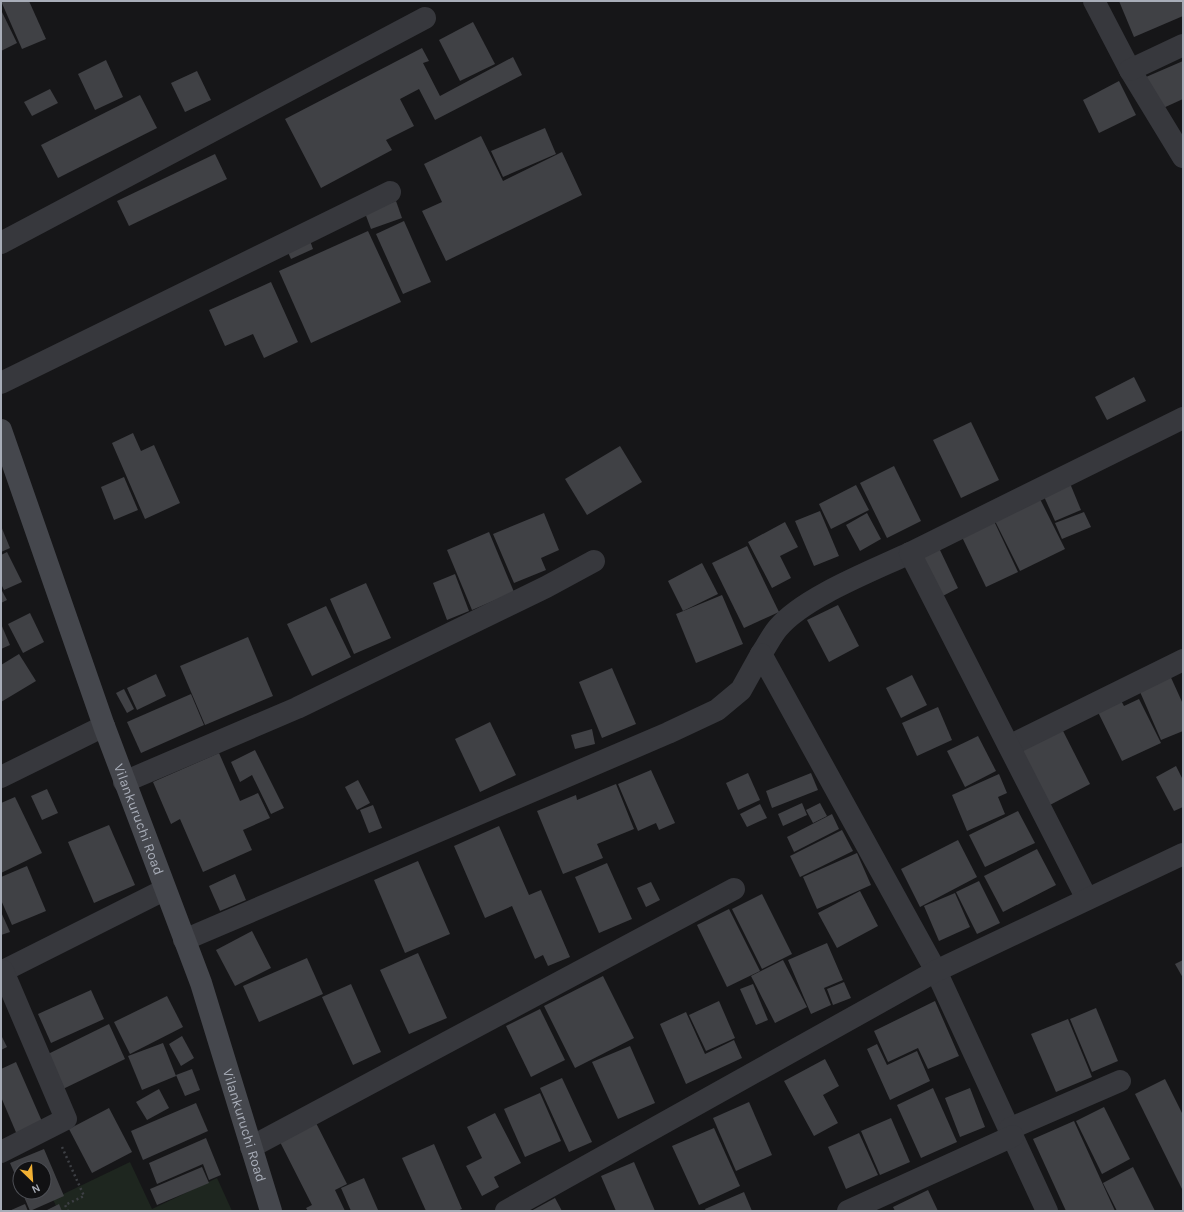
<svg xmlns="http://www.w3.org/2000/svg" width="1184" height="1212" font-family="Karla,sans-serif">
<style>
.green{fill:#1e261f}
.building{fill:#404145}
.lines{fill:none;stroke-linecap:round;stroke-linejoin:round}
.path{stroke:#3d3f44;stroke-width:2.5;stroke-dasharray:2 3;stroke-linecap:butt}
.minor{stroke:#37383d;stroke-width:22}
.tertiary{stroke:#37383d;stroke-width:22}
.secondary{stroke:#45474d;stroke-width:22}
.labels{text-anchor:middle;stroke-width:3;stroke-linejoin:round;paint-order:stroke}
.street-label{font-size:14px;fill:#a8adb8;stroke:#111113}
</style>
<rect width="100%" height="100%" fill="#161618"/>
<path class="green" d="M130,1162L152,1209L217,1178L232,1211H58L53,1199Z"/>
<g class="building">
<path d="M1,1H29L46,39L22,49Z"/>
<path d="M1119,1H1183V16L1134,37Z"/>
<path d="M1,10L17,43L1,51Z"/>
<path d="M473,22L495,64L460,81L439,40Z"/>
<path d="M422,48L429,61L423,63L440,96L513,57L522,75L435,120L419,89L400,99L414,126L386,140L392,150L321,188L285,119Z"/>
<path d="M106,60L123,97L95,110L78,74Z"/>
<path d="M1183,61V99L1161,109L1146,77Z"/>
<path d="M197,71L211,100L185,112L171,83Z"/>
<path d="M1119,81L1136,115L1099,133L1083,100Z"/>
<path d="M50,89L58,103L32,116L24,102Z"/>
<path d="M140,95L157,128L58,178L41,145Z"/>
<path d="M545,128L556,154L503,177L491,151Z"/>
<path d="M481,136L503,181L562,152L582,195L446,261L422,211L442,202L424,164Z"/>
<path d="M215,154L227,179L129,226L117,201Z"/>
<path d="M396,201L402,218L371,229L365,213Z"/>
<path d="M404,221L431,282L403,294L376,234Z"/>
<path d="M368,231L401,302L311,343L279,271Z"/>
<path d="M309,238L313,249L291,259L286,248Z"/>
<path d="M271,282L298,342L264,358L253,334L225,346L209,310Z"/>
<path d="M1134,377L1146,401L1107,420L1095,397Z"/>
<path d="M971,422L999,480L961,498L933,440Z"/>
<path d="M133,433L141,451L154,445L180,503L145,519L112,443Z"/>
<path d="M620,446L642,482L587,515L565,479Z"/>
<path d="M894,466L921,521L887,538L860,483Z"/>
<path d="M124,477L138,510L114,520L101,487Z"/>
<path d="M1069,481L1081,510L1055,521L1042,492Z"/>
<path d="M856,485L869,510L831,529L819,504Z"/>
<path d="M1040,499L1065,549L1020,571L995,521Z"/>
<path d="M820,511L839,556L814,566L795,521Z"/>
<path d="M1084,512L1091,527L1062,539L1055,523Z"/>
<path d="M544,513L559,550L541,558L546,570L514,583L493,534Z"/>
<path d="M867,513L881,539L860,551L846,525Z"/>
<path d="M994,521L1018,572L986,587L962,537Z"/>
<path d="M785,522L798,547L780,556L791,578L772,588L748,542Z"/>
<path d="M1,526L10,548L1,552Z"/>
<path d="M489,532L514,592L472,610L447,550Z"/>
<path d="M747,546L779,612L744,628L712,563Z"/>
<path d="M939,548L958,588L939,598L919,558Z"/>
<path d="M7,552L22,582L4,590L1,584V555Z"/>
<path d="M702,563L718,594L683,611L668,581Z"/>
<path d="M455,574L469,611L447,620L433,583Z"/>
<path d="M366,583L391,638L354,654L330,599Z"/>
<path d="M1,589L7,600L1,603Z"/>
<path d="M722,595L743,644L696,663L676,614Z"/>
<path d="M838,605L859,646L829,662L807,620Z"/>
<path d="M326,606L351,657L312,676L287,624Z"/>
<path d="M30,613L44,642L23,653L8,624Z"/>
<path d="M1,624L10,645L1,649Z"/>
<path d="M248,637L273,696L205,725L180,666Z"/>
<path d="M19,654L36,681L1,702V665Z"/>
<path d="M612,668L636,724L602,738L579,682Z"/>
<path d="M1168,671L1183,704V731L1161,740L1137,685Z"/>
<path d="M156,674L166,696L137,710L127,688Z"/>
<path d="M912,675L927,705L901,718L886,688Z"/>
<path d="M124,689L134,709L127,713L116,693Z"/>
<path d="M191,694L204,725L141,753L127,722Z"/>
<path d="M1118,695L1124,706L1139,699L1161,743L1122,761L1095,706Z"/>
<path d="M938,707L952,740L917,756L902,723Z"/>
<path d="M490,722L516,775L480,792L455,739Z"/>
<path d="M1061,727L1090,784L1048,806L1019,749Z"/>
<path d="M592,729L595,744L575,749L571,735Z"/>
<path d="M978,736L996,771L965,787L947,751Z"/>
<path d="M255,750L284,808L271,814L252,775L240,782L231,762Z"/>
<path d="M219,753L240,801L258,793L270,818L243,830L252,850L203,872L180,819L171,824L153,782Z"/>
<path d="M1176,766L1183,780V807L1174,811L1156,777Z"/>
<path d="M651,770L675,823L659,830L656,823L638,831L618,784Z"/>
<path d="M748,773L760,800L738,810L726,783Z"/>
<path d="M811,773L818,790L772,808L766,791Z"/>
<path d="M999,774L1007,793L998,797L1005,814L967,831L952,795Z"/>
<path d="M358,780L370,803L357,810L345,787Z"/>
<path d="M616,784L634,829L597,844L603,858L563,874L537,811L576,795L577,800Z"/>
<path d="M47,789L58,813L42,820L31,796Z"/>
<path d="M15,797L42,853L1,873V803Z"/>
<path d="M802,803L807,815L783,826L778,814Z"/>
<path d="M820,803L827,816L813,823L806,810Z"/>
<path d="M760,804L767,818L747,827L740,814Z"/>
<path d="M373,805L382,828L369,833L360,810Z"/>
<path d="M1018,811L1035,843L985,867L969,835Z"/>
<path d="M832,814L839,829L794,852L787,837Z"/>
<path d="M109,825L135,885L94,903L68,842Z"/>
<path d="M499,826L529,895L541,890L570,957L548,966L543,955L535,959L512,906L485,918L454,846Z"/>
<path d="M842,830L853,851L800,877L790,856Z"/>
<path d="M958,840L977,877L920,907L901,869Z"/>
<path d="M1037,849L1056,885L1003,912L984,876Z"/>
<path d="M857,853L871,885L817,909L803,877Z"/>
<path d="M418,861L450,934L405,953L374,880Z"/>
<path d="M607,863L632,919L599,933L575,877Z"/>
<path d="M27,866L46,911L12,925L1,900V877Z"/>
<path d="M235,874L246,900L220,911L209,886Z"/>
<path d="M979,881L1000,923L977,934L956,892Z"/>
<path d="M651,882L660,900L646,907L637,888Z"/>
<path d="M860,891L878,926L837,948L818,913Z"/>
<path d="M955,893L970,927L939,941L924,906Z"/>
<path d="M762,894L792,954L762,969L732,909Z"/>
<path d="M729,909L760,971L727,987L697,925Z"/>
<path d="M1,912L10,932L1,935Z"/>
<path d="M252,931L271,968L235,986L216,950Z"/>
<path d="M827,943L843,980L824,988L831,1005L811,1014L788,960Z"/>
<path d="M418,953L447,1018L409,1034L380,970Z"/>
<path d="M307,958L323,994L259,1022L243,986Z"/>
<path d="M783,960L807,1007L775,1023L751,976Z"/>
<path d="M1183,960V978L1175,964Z"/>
<path d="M603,976L634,1038L575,1068L544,1006Z"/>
<path d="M844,982L851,998L833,1005L827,989Z"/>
<path d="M351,984L381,1052L353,1065L322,997Z"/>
<path d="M753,984L768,1020L756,1025L740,989Z"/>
<path d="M91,990L104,1019L51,1043L38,1014Z"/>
<path d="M167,996L183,1027L130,1054L114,1022Z"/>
<path d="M719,1001L735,1038L706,1051L689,1015Z"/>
<path d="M935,1001L959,1056L928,1069L918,1048L888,1062L874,1031Z"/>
<path d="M1096,1008L1118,1061L1092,1072L1070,1019Z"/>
<path d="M540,1009L565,1060L531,1077L506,1026Z"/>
<path d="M686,1012L705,1054L734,1040L742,1058L686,1084L660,1024Z"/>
<path d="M1068,1019L1092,1077L1056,1092L1031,1034Z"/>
<path d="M109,1024L125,1059L63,1089L46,1055Z"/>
<path d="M1,1035L7,1047L1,1050Z"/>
<path d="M182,1036L194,1058L181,1066L169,1044Z"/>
<path d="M163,1043L176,1076L142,1090L128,1056Z"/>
<path d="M877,1044L887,1065L917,1051L930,1081L890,1100L867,1049Z"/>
<path d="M630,1046L655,1103L618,1119L592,1062Z"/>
<path d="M825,1059L839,1086L823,1095L838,1123L814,1136L784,1081Z"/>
<path d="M16,1062L44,1126L18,1137L1,1097V1069Z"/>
<path d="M192,1069L200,1090L185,1096L176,1075Z"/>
<path d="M562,1078L592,1142L569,1152L540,1088Z"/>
<path d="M1165,1079L1183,1115V1191L1135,1094Z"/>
<path d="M933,1088L957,1142L921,1158L897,1105Z"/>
<path d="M970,1088L985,1127L960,1137L945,1098Z"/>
<path d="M159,1089L169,1108L147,1120L136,1102Z"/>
<path d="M540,1093L561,1141L525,1157L504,1109Z"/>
<path d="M749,1102L772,1155L736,1171L713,1118Z"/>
<path d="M196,1103L208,1131L143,1160L131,1131Z"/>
<path d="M1104,1107L1130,1159L1102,1174L1076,1121Z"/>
<path d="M109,1108L132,1152L92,1173L69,1129Z"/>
<path d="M495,1113L521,1163L494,1177L499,1187L482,1196L466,1166L482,1158L467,1127Z"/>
<path d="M891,1118L910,1162L880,1175L861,1131Z"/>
<path d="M315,1121L347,1184L335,1190L345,1211H308L306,1208L312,1205L279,1140Z"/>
<path d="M1074,1121L1115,1211H1066L1033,1139Z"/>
<path d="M714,1128L740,1186L699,1205L672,1146Z"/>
<path d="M859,1133L878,1175L846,1189L828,1147Z"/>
<path d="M206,1138L221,1175L209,1180L203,1164L157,1184L149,1163Z"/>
<path d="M434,1144L462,1209L457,1211H426L402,1158Z"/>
<path d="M44,1149L64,1196L30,1211L22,1192H44V1168H20V1186L10,1163Z"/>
<path d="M634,1162L655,1211H616L601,1176Z"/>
<path d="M202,1167L209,1183L157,1205L150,1189Z"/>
<path d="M1133,1167L1155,1211H1117L1103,1183Z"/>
<path d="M364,1178L378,1210L377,1211H351L341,1188Z"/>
<path d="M928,1190L938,1211H895L893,1207Z"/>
<path d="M744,1192L752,1211H706L705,1209Z"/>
<path d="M555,1198L562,1211H531Z"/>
<path d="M25,1204L28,1211H9Z"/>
<path d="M59,1204L62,1211H45Z"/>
</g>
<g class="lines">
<path class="path" d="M62,1147L84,1196L65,1205L68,1211"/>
<g class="minor">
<path d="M1094,1L1130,70L1183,157"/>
<path d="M1130,70L1183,45"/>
<path d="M1,243L425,18"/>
<path d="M1,383L390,192"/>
<path d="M761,654C767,646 771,636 778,628C804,597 872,571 910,553"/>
<path d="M1009,746L1183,660"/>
<path d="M124,782L297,708L546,587L594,561"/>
<path d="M1087,899L910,553L1183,418"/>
<path d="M184,940L668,733L717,710L741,690L761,654L936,971L1047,1211"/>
<path d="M1,972L164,890"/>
<path d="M1009,1129L1120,1081"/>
<path d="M251,1147L734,889"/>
<path d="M1,1152L66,1119L3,971"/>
<path d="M506,1211L936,971L1183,854"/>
<path d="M848,1211L1013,1136"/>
</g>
<path class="tertiary" d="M1,777L104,726"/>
<path class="secondary" id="s1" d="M1,430L104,726L201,983L271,1211"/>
</g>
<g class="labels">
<g class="street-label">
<text dy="5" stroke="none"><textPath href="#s1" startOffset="413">Vilankuruchi Road</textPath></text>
<text dy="5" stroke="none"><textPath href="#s1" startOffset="737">Vilankuruchi Road</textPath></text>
</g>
</g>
<rect width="1184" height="1212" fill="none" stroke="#a8adb8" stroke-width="4"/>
<g transform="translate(32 1180) rotate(155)"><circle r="19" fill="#111113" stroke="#4d4f55"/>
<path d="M0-3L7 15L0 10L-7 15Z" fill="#f2b134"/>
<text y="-6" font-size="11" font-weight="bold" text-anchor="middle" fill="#a8adb8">N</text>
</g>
</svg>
